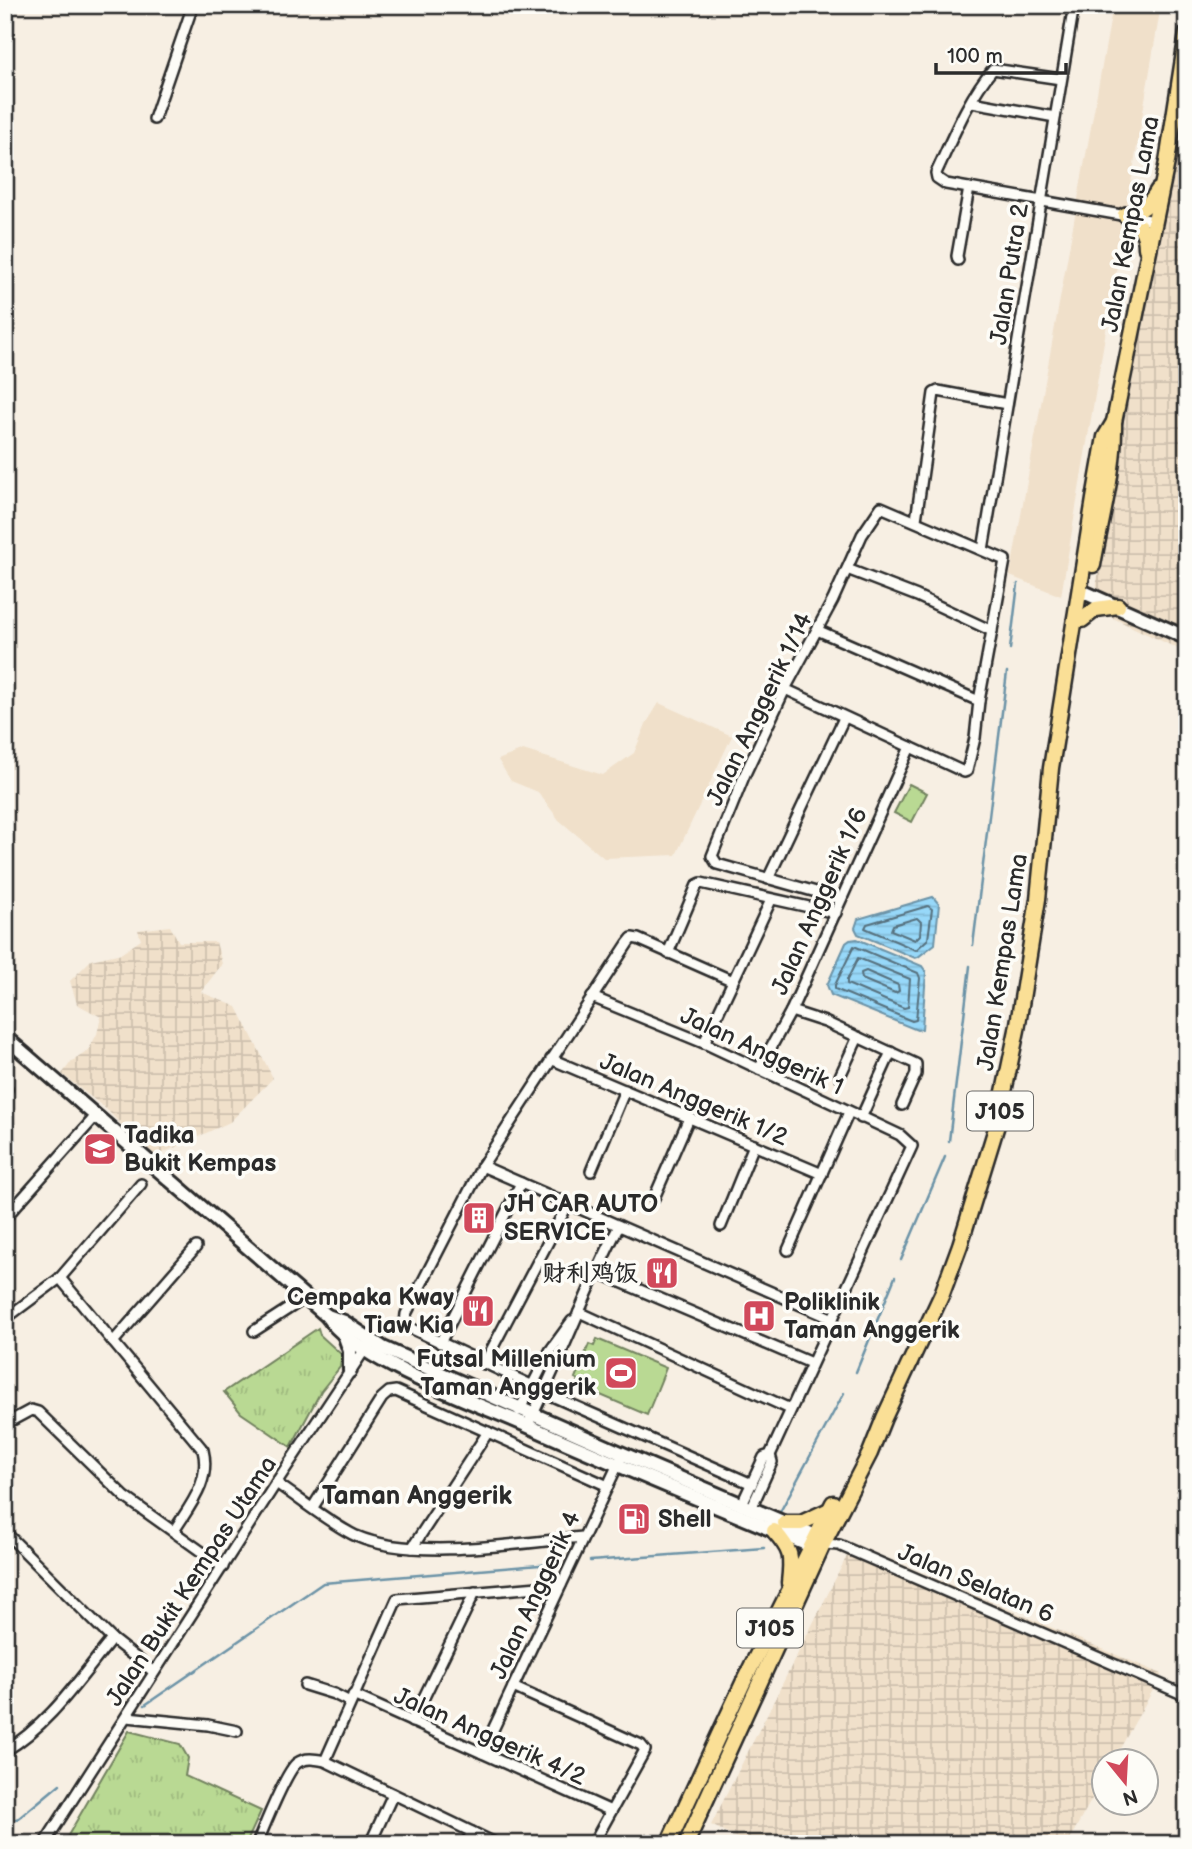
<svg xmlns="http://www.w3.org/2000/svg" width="1192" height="1849" font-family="'Balsamiq Sans','LXGW WenKai TC',sans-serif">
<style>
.built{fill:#f0e0ca}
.industrial{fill:url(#industrial-grid)}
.grass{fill:url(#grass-tufts);stroke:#72825f;stroke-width:2}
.pitch{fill:#b9d993;stroke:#72825f;stroke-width:2}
.water{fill:url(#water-rules);stroke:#6c93a7;stroke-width:2}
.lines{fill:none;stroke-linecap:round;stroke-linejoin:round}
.shore{stroke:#56707d;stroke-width:2}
.stream{stroke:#6c93a7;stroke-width:2.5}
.street-casing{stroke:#2b2b2b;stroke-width:14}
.secondary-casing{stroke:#2b2b2b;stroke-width:18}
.primary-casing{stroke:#2b2b2b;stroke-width:19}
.street{stroke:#fdfcf7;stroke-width:9}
.secondary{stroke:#fdfcf7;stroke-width:12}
.primary{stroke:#fadf96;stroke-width:14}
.labels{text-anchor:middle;stroke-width:7;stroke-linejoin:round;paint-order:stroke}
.shield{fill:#fdfcf7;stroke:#6a6a68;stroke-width:2}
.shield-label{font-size:23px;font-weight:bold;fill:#2b2b2b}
.street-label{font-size:24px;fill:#2b2b2b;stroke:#fdfcf7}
.poi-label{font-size:24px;font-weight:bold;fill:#2b2b2b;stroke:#fdfcf7;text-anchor:start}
.neighbourhood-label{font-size:26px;font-weight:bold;fill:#2b2b2b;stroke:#fdfcf7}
</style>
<defs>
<pattern id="industrial-grid" width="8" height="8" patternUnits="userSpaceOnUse" patternTransform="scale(1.75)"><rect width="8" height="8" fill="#f0e0ca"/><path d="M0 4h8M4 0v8" fill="none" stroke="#cec0ae"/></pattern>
<pattern id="grass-tufts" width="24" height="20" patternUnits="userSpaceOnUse" patternTransform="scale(1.75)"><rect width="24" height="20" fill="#b9d993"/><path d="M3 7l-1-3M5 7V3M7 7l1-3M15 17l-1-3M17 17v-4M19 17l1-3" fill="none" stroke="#9fba7f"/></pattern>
<pattern id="water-rules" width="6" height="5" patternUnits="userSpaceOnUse" patternTransform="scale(1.75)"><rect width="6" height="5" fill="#97d8f9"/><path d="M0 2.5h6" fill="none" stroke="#82bad6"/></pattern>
</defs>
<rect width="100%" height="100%" fill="#f7efe3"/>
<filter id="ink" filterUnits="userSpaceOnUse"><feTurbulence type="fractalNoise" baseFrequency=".0143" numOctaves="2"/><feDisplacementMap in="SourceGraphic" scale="14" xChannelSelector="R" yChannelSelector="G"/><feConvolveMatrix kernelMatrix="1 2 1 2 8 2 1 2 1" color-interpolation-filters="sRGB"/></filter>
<g filter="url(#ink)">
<g class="built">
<path d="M1113,5H1161L1061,596L1010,576Z"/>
<path d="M659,703L732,736L676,855L604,858L559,820L538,792L511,781L498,760L523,750L603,775L634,753L646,724Z"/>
</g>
<g class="industrial">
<path d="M1187,52V653L1096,610L1097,581Z"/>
<path d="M170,926L179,942H216L222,964L201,992L237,1007L273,1078L230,1122L154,1157L106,1109L62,1074L71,1062L88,1051L97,1034L101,1017L77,1004L70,981L91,960L122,953L141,940L138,930Z"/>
<path d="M853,1544L1162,1674L1113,1761L1104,1762V1777L1067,1844H750L711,1825Z"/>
</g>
<g class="grass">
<path d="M318,1328L320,1335L342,1355L340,1367L321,1391L291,1447L241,1413L224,1392Z"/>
<path d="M129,1731L180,1744L188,1758L185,1776L261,1811L246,1844H63Z"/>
</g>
<g class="pitch">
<path d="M909,784L927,793L912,822L894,813Z"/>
<path d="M597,1339L666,1368L647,1415L577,1385L579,1380L575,1378L589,1344L594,1346Z"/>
</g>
<g class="water">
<path d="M933,897L939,904L935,944L918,957L915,958L858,934L855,928L858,919Z"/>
<path d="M857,939L922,966L926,972L922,1029L917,1030L831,995L827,985L846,943L850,940Z"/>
</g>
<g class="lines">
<g class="shore">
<path d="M928,906L932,909L928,939L916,950L865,928L867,924Z"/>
<path d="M917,918L921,922L920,935L915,940L891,930L893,925Z"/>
<path d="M854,946L918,973L920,978L916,1020L912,1021L835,989V985Z"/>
<path d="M858,958L910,979L908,1007L904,1008L847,984V980Z"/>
<path d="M866,971L898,985L899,991L895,993L862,979L861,973Z"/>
</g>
<g class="stream">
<path d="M1010,649L1018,584"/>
<path d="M973,945L1007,672"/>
<path d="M949,1141L970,966"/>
<path d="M901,1260L945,1157"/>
<path d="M856,1372L895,1277"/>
<path d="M780,1512L844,1393"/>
<path d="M590,1561L764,1548"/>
<path d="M145,1705L323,1583L552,1564"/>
<path d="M5,1823L19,1818L60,1784"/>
</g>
<defs>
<g id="street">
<path d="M1061,79L993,69C968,98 952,139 936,173L937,178L946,184L1155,221"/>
<path d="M972,102L1055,117"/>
<path d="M154,119L193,5"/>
<path d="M958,260L957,256L969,188"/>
<path d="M916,520L934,393L938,391L1007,404"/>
<path d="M983,550L1074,5"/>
<path d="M847,569L917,596L992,631"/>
<path d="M817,630L979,701"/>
<path d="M785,689L964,772L967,771L975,738L979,701L1005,560L881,507L862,535L833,600L785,689L745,774L712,856L717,864L841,899"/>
<path d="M768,879L844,718"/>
<path d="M668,953L697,885L701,883L836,913"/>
<path d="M592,997L704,1043L900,1135L912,1146L777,1440L770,1455L764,1457L741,1506"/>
<path d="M791,1011L825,1022L916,1064V1074L902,1105"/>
<path d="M704,1043L771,900"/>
<path d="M551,1059L822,1174"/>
<path d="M759,1069L791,1011L910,747"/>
<path d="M840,1076L858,1037"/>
<path d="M5,1091L7,1089"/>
<path d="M861,1118L891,1052"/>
<path d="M482,1166L833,1319"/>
<path d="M591,1171L625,1090"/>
<path d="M654,1198L689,1118"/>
<path d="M5,1218L95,1117"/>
<path d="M721,1226L754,1145"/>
<path d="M788,1250L849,1112"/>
<path d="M595,1271L811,1363"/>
<path d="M60,1278L203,1450C211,1482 190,1505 174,1531"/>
<path d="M579,1312L790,1409"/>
<path d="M5,1319L60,1278L141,1184"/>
<path d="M254,1331L305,1298"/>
<path d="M113,1342L196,1247"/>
<path d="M440,1343L521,1183"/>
<path d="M484,1364L568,1204"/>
<path d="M531,1385L408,1327L405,1324L406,1314L482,1166L628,943L632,938L638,939L731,980"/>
<path d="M543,1392L752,1484"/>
<path d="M519,1411L550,1351L572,1321"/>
<path d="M5,1424L31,1410L38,1412L125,1497L223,1567"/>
<path d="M527,1426C561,1360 585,1291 619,1226"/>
<path d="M276,1483C299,1498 332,1525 356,1536C414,1561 520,1543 583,1537"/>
<path d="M313,1507L382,1398L389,1392L396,1391L608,1486"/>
<path d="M751,1509L772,1462L770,1455"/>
<path d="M5,1532L112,1639L154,1672"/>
<path d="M823,1544L839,1545L1187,1696"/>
<path d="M412,1548L488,1432"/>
<path d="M305,1685L334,1694L350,1702"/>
<path d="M513,1687L641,1745L645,1750L593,1844"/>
<path d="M353,1695L611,1811"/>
<path d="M127,1717L208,1725L237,1731"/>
<path d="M412,1722L475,1592"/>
<path d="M5,1751C50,1724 79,1679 112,1639"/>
<path d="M482,1753L620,1460"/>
<path d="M325,1761L397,1599L561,1585"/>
<path d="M44,1844L276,1483L367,1346"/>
<path d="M257,1844C263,1829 287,1770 297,1763C306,1757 315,1759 325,1761L497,1844"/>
<path d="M370,1844L393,1794"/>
<path d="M466,1844L472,1832"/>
</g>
<g id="secondary">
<path d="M1079,590L1187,638"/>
<path d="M5,1037L327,1316C355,1360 476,1403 526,1425C620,1467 716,1506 811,1546L818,1545"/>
<path d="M327,1316L344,1322L383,1348L623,1454L785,1523L816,1536L822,1542"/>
<path d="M344,1334L350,1351V1371"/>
</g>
<g id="primary">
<path d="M1125,215C1139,224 1146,230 1146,248"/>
<path d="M1125,215C1142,211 1149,205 1158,190"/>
<path d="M1093,565C1101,519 1115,470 1114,422L1167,162L1187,33"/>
<path d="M1082,620L1096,609L1118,606"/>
<path d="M785,1523H801L829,1510"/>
<path d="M774,1531C792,1551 792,1556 789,1583"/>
<path d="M668,1844L743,1683L833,1503"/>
<path d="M686,1844L823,1544L870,1453L884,1418L942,1294L960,1245L997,1125L1017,1030L1038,899L1051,768L1094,499L1105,437L1114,422"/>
</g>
</defs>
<use href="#street" class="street-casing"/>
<use href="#secondary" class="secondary-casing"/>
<use href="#primary" class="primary-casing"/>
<use href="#street" class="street"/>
<use href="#secondary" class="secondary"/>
<use href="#primary" class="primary"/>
</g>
</g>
<defs>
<symbol id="school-square" viewBox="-11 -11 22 22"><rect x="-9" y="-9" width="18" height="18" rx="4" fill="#d1495b" stroke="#fdfcf7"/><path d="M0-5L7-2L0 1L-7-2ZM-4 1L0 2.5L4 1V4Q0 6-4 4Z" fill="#fff"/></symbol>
<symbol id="building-square" viewBox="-11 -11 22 22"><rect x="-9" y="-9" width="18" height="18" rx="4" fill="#d1495b" stroke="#fdfcf7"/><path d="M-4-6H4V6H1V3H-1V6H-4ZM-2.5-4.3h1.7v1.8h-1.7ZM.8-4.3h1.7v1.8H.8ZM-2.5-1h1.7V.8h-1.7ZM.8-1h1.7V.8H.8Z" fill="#fff"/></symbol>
<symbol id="restaurant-square" viewBox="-11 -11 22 22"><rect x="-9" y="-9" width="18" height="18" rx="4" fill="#d1495b" stroke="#fdfcf7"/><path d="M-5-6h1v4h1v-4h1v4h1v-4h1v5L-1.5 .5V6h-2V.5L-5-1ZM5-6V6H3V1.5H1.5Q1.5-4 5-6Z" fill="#fff"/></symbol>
<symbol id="hospital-square" viewBox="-11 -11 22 22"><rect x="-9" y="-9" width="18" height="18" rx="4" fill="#d1495b" stroke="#fdfcf7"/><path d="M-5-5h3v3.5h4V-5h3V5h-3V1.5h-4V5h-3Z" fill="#fff"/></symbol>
<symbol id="stadium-square" viewBox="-11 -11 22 22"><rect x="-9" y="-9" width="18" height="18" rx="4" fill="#d1495b" stroke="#fdfcf7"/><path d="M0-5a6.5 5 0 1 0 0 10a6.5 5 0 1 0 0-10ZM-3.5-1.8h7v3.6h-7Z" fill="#fff"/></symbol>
<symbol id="fuel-square" viewBox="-11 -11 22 22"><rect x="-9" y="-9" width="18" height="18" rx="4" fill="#d1495b" stroke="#fdfcf7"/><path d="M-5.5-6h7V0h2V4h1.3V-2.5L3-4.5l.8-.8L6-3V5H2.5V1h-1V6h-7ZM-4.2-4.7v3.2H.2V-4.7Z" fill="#fff"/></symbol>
</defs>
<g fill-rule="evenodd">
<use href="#school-square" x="81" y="1130" width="38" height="38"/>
<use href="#building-square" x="460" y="1199" width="38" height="38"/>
<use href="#restaurant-square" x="643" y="1254" width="38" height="38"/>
<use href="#restaurant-square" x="459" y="1292" width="38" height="38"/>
<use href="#hospital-square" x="740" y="1297" width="38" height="38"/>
<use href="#stadium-square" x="602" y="1354" width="38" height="38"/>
<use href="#fuel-square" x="615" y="1500" width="38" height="38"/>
</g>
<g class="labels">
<g class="shield">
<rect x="967" y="1091.5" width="66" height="39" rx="5"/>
<rect x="737" y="1608.5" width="66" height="39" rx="5"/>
</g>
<g class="shield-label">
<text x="1000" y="1119">J105</text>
<text x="770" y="1636">J105</text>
</g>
<g class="street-label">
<text transform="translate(1130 224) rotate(-79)" y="8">Jalan Kempas Lama</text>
<text transform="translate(1009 274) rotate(-81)" y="8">Jalan Putra 2</text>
<text transform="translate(759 709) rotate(-64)" y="8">Jalan Anggerik 1/14</text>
<text transform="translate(819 901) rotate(-66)" y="8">Jalan Anggerik 1/6</text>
<text transform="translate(1002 962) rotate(-81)" y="8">Jalan Kempas Lama</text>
<text transform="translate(762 1051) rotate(25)" y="8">Jalan Anggerik 1</text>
<text transform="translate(694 1099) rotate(23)" y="8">Jalan Anggerik 1/2</text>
<text transform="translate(191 1581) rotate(-57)" y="8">Jalan Bukit Kempas Utama</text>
<text transform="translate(976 1583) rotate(23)" y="8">Jalan Selatan 6</text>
<text transform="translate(535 1595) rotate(-65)" y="8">Jalan Anggerik 4</text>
<text transform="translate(490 1736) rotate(24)" y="8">Jalan Anggerik 4/2</text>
</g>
<g class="poi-label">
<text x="124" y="1143">Tadika<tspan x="124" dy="28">Bukit Kempas</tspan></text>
<text x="504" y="1212">JH CAR AUTO<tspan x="504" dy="28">SERVICE</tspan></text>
<text x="638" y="1281" text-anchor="end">财利鸡饭</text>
<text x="454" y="1305" text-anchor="end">Cempaka Kway<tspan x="454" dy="28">Tiaw Kia</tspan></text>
<text x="784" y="1310">Poliklinik<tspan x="784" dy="28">Taman Anggerik</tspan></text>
<text x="596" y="1367" text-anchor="end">Futsal Millenium<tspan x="596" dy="28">Taman Anggerik</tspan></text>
<text x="658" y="1527">Shell</text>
</g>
<g class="neighbourhood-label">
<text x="417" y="1504">Taman Anggerik</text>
</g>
</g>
<rect width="1192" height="1849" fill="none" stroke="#fdfcf7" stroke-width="28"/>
<rect x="14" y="14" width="1164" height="1821" fill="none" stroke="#2b2b2b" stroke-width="2.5" filter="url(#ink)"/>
<g transform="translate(1125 1782) rotate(162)"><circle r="33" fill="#fdfcf7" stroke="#a9a8a5" stroke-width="2"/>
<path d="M0-5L12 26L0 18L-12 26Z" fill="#d1495b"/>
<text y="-10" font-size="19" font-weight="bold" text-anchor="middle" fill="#2b2b2b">N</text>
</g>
<path d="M936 63v10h130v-10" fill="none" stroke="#2b2b2b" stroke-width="3.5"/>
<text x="947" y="63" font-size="21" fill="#2b2b2b" stroke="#fdfcf7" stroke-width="5" paint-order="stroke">100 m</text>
</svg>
